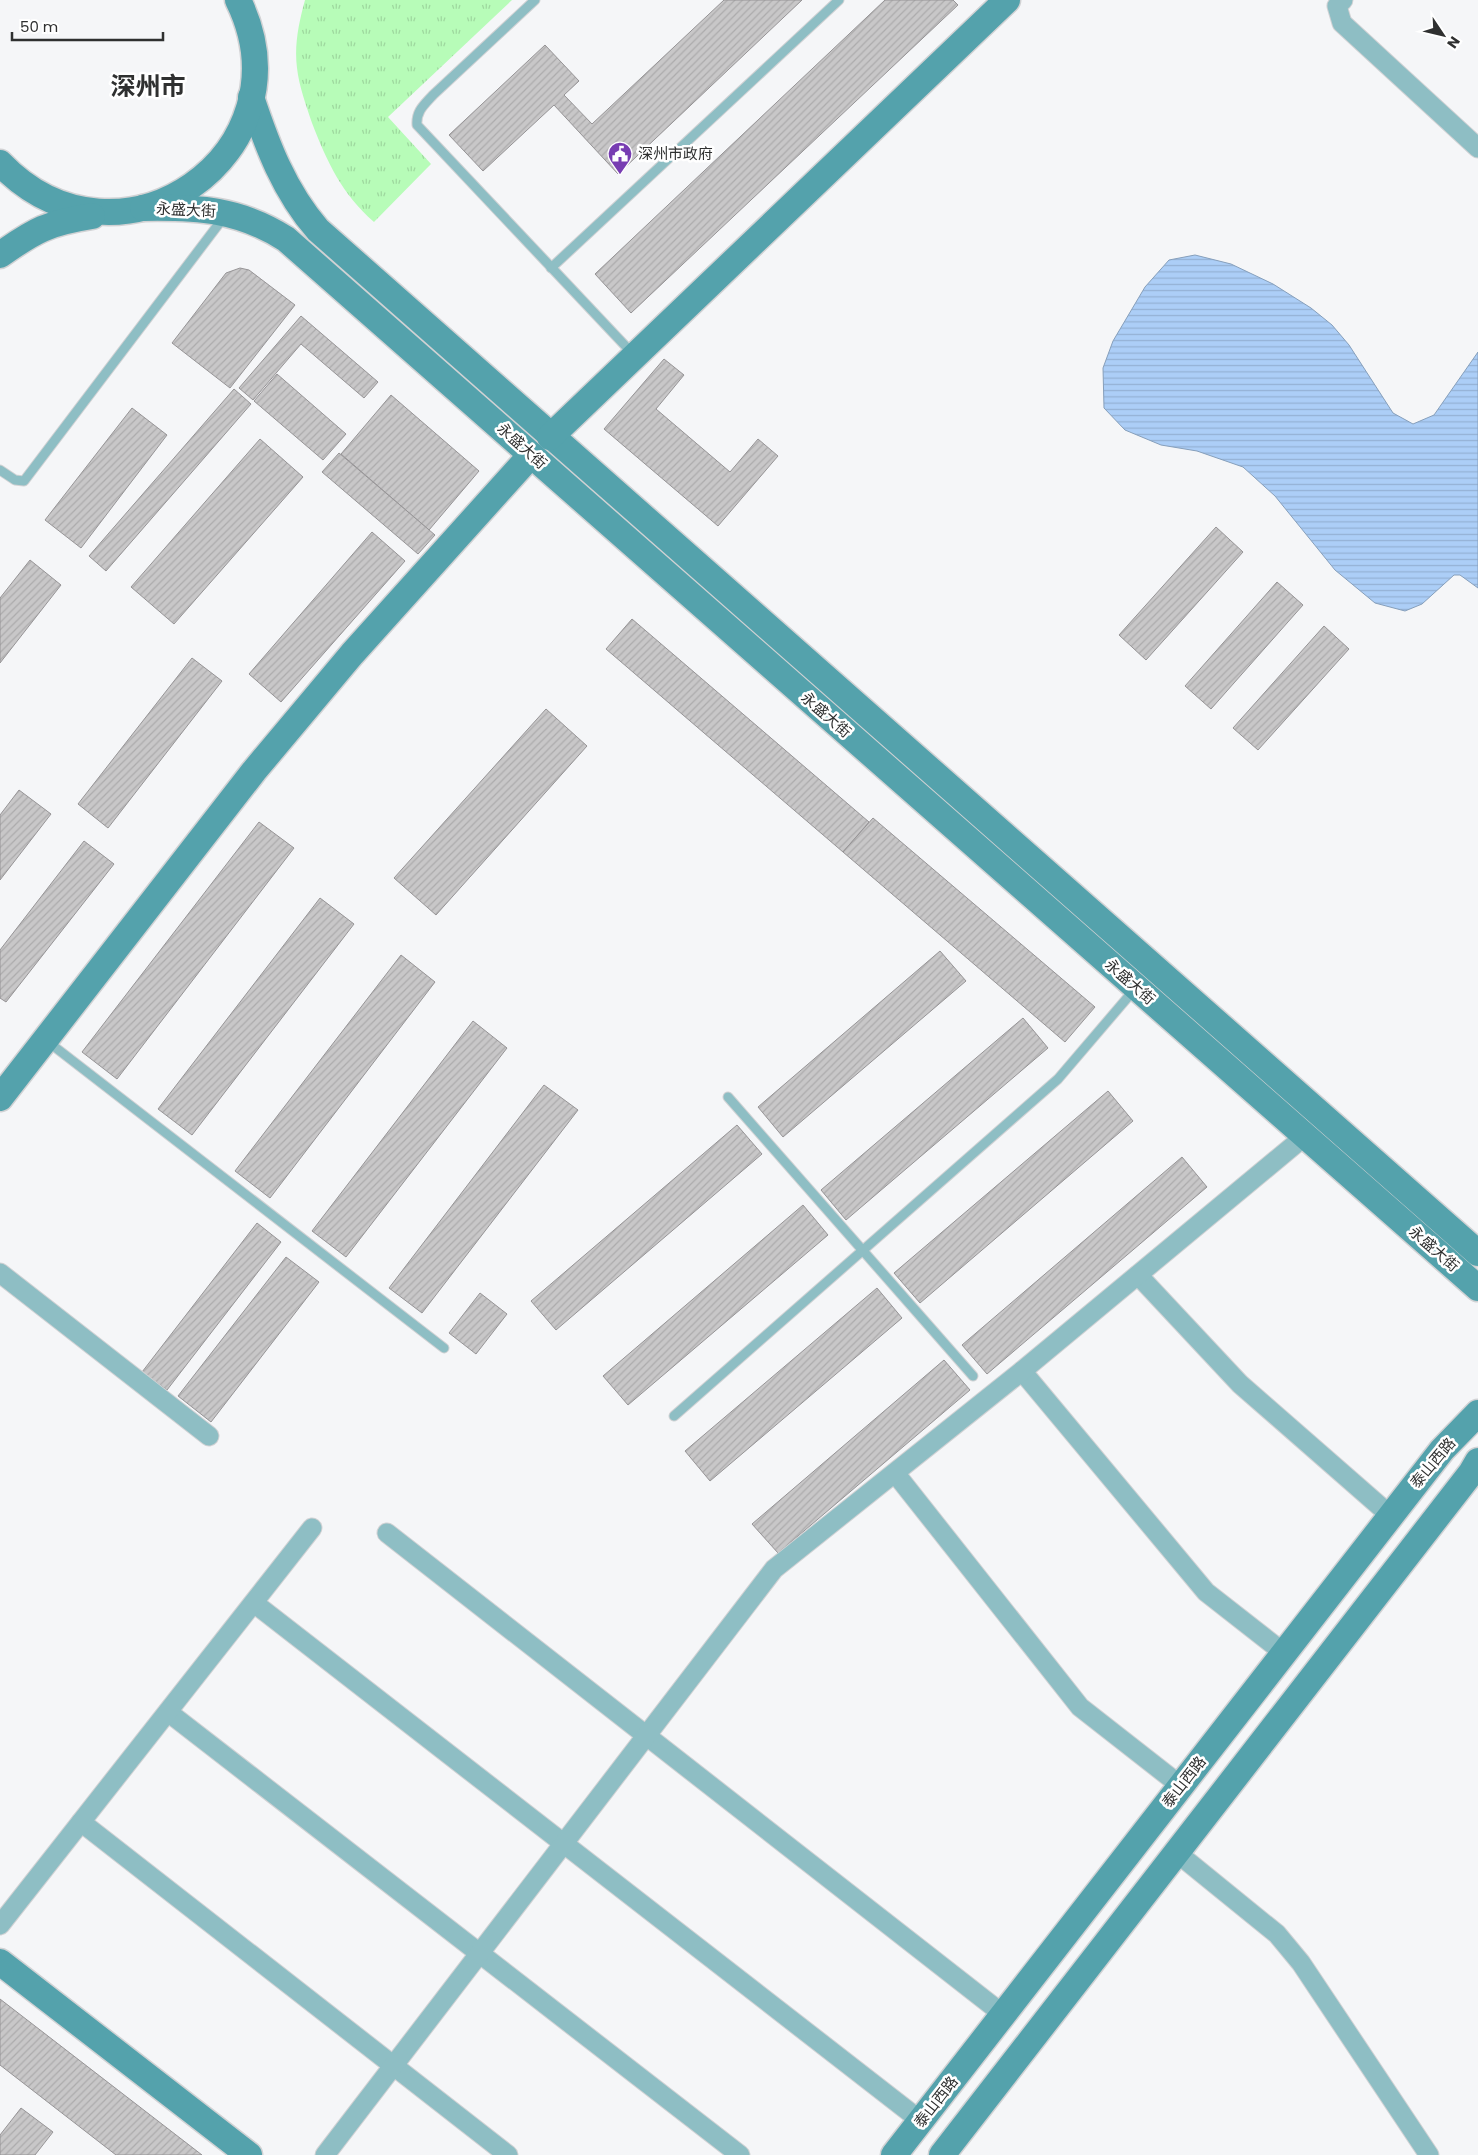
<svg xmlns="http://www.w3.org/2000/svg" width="1478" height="2155" font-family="Poppins,'Noto Sans SC',sans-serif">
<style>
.grass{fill:url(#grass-tufts)}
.water{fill:url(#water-rules);stroke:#869fbb}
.building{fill:url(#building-hatch);stroke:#969496}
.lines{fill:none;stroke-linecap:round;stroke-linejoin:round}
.lane-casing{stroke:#d1d2d4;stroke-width:11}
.street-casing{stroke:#d1d2d4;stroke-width:21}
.secondary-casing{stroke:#d1d2d4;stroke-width:29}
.lane{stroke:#8ebec4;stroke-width:9}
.street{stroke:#8ebec4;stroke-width:19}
.secondary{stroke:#54a2ac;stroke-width:26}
.labels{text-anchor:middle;stroke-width:5;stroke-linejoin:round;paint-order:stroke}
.poi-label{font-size:15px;fill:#2f3030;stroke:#fff;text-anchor:start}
.street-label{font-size:15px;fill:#2f3030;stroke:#fff}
.town-label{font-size:25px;font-weight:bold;fill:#2f3030;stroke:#fff}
</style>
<defs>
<pattern id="grass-tufts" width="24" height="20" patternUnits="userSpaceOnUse" patternTransform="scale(1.25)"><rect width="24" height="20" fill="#b7fcb8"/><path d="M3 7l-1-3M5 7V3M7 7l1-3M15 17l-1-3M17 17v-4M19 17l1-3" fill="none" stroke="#9ed89e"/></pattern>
<pattern id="water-rules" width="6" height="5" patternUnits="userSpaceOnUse" patternTransform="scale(1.25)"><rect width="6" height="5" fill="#accef7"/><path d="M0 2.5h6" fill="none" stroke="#94b1d4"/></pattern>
<pattern id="building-hatch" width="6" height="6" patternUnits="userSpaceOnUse" patternTransform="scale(1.25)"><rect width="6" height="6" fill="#c8c7c8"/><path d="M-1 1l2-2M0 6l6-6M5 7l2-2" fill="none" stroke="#acabac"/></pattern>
</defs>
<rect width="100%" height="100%" fill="#f5f6f8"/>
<path class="grass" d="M305,0H512L388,117L431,164L374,222C342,194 327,162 312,123C306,105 299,86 297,68C294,45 299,22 305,0Z"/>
<path class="water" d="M1195,255L1231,264L1273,284L1311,308L1332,325L1349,345L1393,413L1413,424L1434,415L1478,352V588L1460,575H1454L1422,604L1405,611L1375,603L1335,570L1275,496L1243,467L1197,451L1161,445L1125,430L1104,408L1103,368L1113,341L1145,287L1169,260Z"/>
<g class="building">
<path d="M724,0H802L618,174L554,105L483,171L449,135L545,45L579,81L564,95L592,124Z"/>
<path d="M885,0H953L958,5L631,313L595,274Z"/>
<path d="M240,268L249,270L295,305L230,388L172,343L226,273Z"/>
<path d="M301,316L378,382L364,398L301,344L253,400L239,388Z"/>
<path d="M664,359L684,375L656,409L730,472L758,439L778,456L718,526L604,429Z"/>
<path d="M277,374L346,434L323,460L254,401Z"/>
<path d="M234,389L251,404L106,571L89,556Z"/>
<path d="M391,395L479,471L429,530L341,454Z"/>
<path d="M132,408L167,435L81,548L45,520Z"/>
<path d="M260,439L303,477L174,624L131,587Z"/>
<path d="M339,453L435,535L418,554L322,472Z"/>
<path d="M1216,527L1243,552L1146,660L1119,635Z"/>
<path d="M372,532L405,561L281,702L249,674Z"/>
<path d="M30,560L61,585L0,663V598Z"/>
<path d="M1277,582L1303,605L1211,709L1185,686Z"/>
<path d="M632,619L869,822L843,852L606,649Z"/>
<path d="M1324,626L1349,649L1258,750L1233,728Z"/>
<path d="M192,658L222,681L108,828L78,804Z"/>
<path d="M546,709L587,746L436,915L394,878Z"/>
<path d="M19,790L51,814L0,880V815Z"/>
<path d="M873,818L1095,1007L1065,1042L843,852Z"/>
<path d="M259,822L294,848L117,1079L82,1052Z"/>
<path d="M84,841L114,864L6,1002L0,998V950Z"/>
<path d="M320,898L354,924L192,1135L158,1109Z"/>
<path d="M940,951L966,981L783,1137L758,1107Z"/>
<path d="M401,955L435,982L270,1198L235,1171Z"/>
<path d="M1023,1018L1048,1048L846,1220L821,1190Z"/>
<path d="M473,1021L507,1048L346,1257L312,1231Z"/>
<path d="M544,1085L578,1110L422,1313L389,1288Z"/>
<path d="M1108,1091L1133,1121L920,1303L894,1273Z"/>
<path d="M737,1125L762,1154L556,1330L531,1301Z"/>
<path d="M1182,1157L1207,1187L987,1374L962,1345Z"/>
<path d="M803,1205L828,1235L628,1405L603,1376Z"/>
<path d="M257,1223L281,1242L167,1390L142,1372Z"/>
<path d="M286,1257L319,1282L211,1422L178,1396Z"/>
<path d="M877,1288L902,1318L710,1481L685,1451Z"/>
<path d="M480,1293L507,1314L476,1354L449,1333Z"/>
<path d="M944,1360L970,1390L778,1553L752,1524Z"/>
<path d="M0,1999L202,2155H116L0,2065Z"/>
<path d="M21,2108L53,2132L35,2155H0V2135Z"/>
</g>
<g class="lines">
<defs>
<g id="lane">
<path d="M535,0L433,95C424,105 416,111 417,125L633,354"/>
<path d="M551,268L839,0"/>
<path d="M0,470L15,480L24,481L224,217"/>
<path d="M47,1041L444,1348"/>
<path d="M728,1097L973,1376"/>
<path d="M674,1416L1058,1079L1134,990"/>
</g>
<g id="street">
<path d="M1343,0L1337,6L1342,23L1478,148"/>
<path d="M0,1273L209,1436"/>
<path d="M1138,1275L1240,1384L1391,1516"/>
<path d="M1022,1371L1206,1592L1284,1653"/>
<path d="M895,1473L1080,1707L1181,1786"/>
<path d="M387,1533L1004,2015"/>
<path d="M254,1603L921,2121"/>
<path d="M168,1712L740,2155"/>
<path d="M81,1822L508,2155"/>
<path d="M1176,1852L1277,1934L1301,1963L1429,2155"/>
<path d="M0,1925L312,1528"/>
<path d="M325,2155L774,1569L1022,1371L1305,1136"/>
</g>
<g id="secondary">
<path d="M251,97C267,145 284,191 318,230L1478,1253"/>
<path d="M0,163C120,288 313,152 238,0"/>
<path d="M143,208C198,207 239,209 286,239L1478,1288"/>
<path d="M0,255C35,230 48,223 92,216"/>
<path d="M550,437L1007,0"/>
<path d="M0,1098L254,771L352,654L531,455"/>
<path d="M0,1962L249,2155"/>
<path d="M894,2155L1442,1450L1478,1413"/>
<path d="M942,2155L1471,1473L1478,1461"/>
</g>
</defs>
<use href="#lane" class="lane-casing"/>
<use href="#street" class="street-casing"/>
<use href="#secondary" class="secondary-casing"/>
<use href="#lane" class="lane"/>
<use href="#street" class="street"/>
<use href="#secondary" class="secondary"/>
</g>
<defs>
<symbol id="civic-pin" viewBox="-11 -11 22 30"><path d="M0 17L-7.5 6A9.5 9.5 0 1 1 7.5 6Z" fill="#783db2" stroke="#fff"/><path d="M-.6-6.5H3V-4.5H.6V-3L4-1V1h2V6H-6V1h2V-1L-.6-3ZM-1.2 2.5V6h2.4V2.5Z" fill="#fff"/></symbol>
</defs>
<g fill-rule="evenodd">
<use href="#civic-pin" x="606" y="140" width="28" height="38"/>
</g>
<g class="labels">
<g class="poi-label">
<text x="638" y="159">深州市政府</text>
</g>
<g class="street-label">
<text transform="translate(186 210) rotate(3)" y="5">永盛大街</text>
<text transform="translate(522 446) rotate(42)" y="5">永盛大街</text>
<text transform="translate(826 715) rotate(41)" y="5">永盛大街</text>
<text transform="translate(1130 982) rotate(41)" y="5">永盛大街</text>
<text transform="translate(1434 1249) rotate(41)" y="5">永盛大街</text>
<text transform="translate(1433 1463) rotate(-50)" y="5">泰山西路</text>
<text transform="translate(1184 1782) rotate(-52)" y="5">泰山西路</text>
<text transform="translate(936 2102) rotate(-52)" y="5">泰山西路</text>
</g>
<g class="town-label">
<text x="148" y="95">深州市</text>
</g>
</g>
<g transform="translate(1443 35) rotate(125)" stroke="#ffffff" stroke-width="4" paint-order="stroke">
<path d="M0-4L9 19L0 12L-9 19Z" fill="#2f3030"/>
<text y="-8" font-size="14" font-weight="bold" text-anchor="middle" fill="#2f3030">N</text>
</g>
<path d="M12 32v8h151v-8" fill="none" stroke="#2f3030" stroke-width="2.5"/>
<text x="20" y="32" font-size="15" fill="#2f3030" stroke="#ffffff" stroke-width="4" paint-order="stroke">50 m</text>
</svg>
